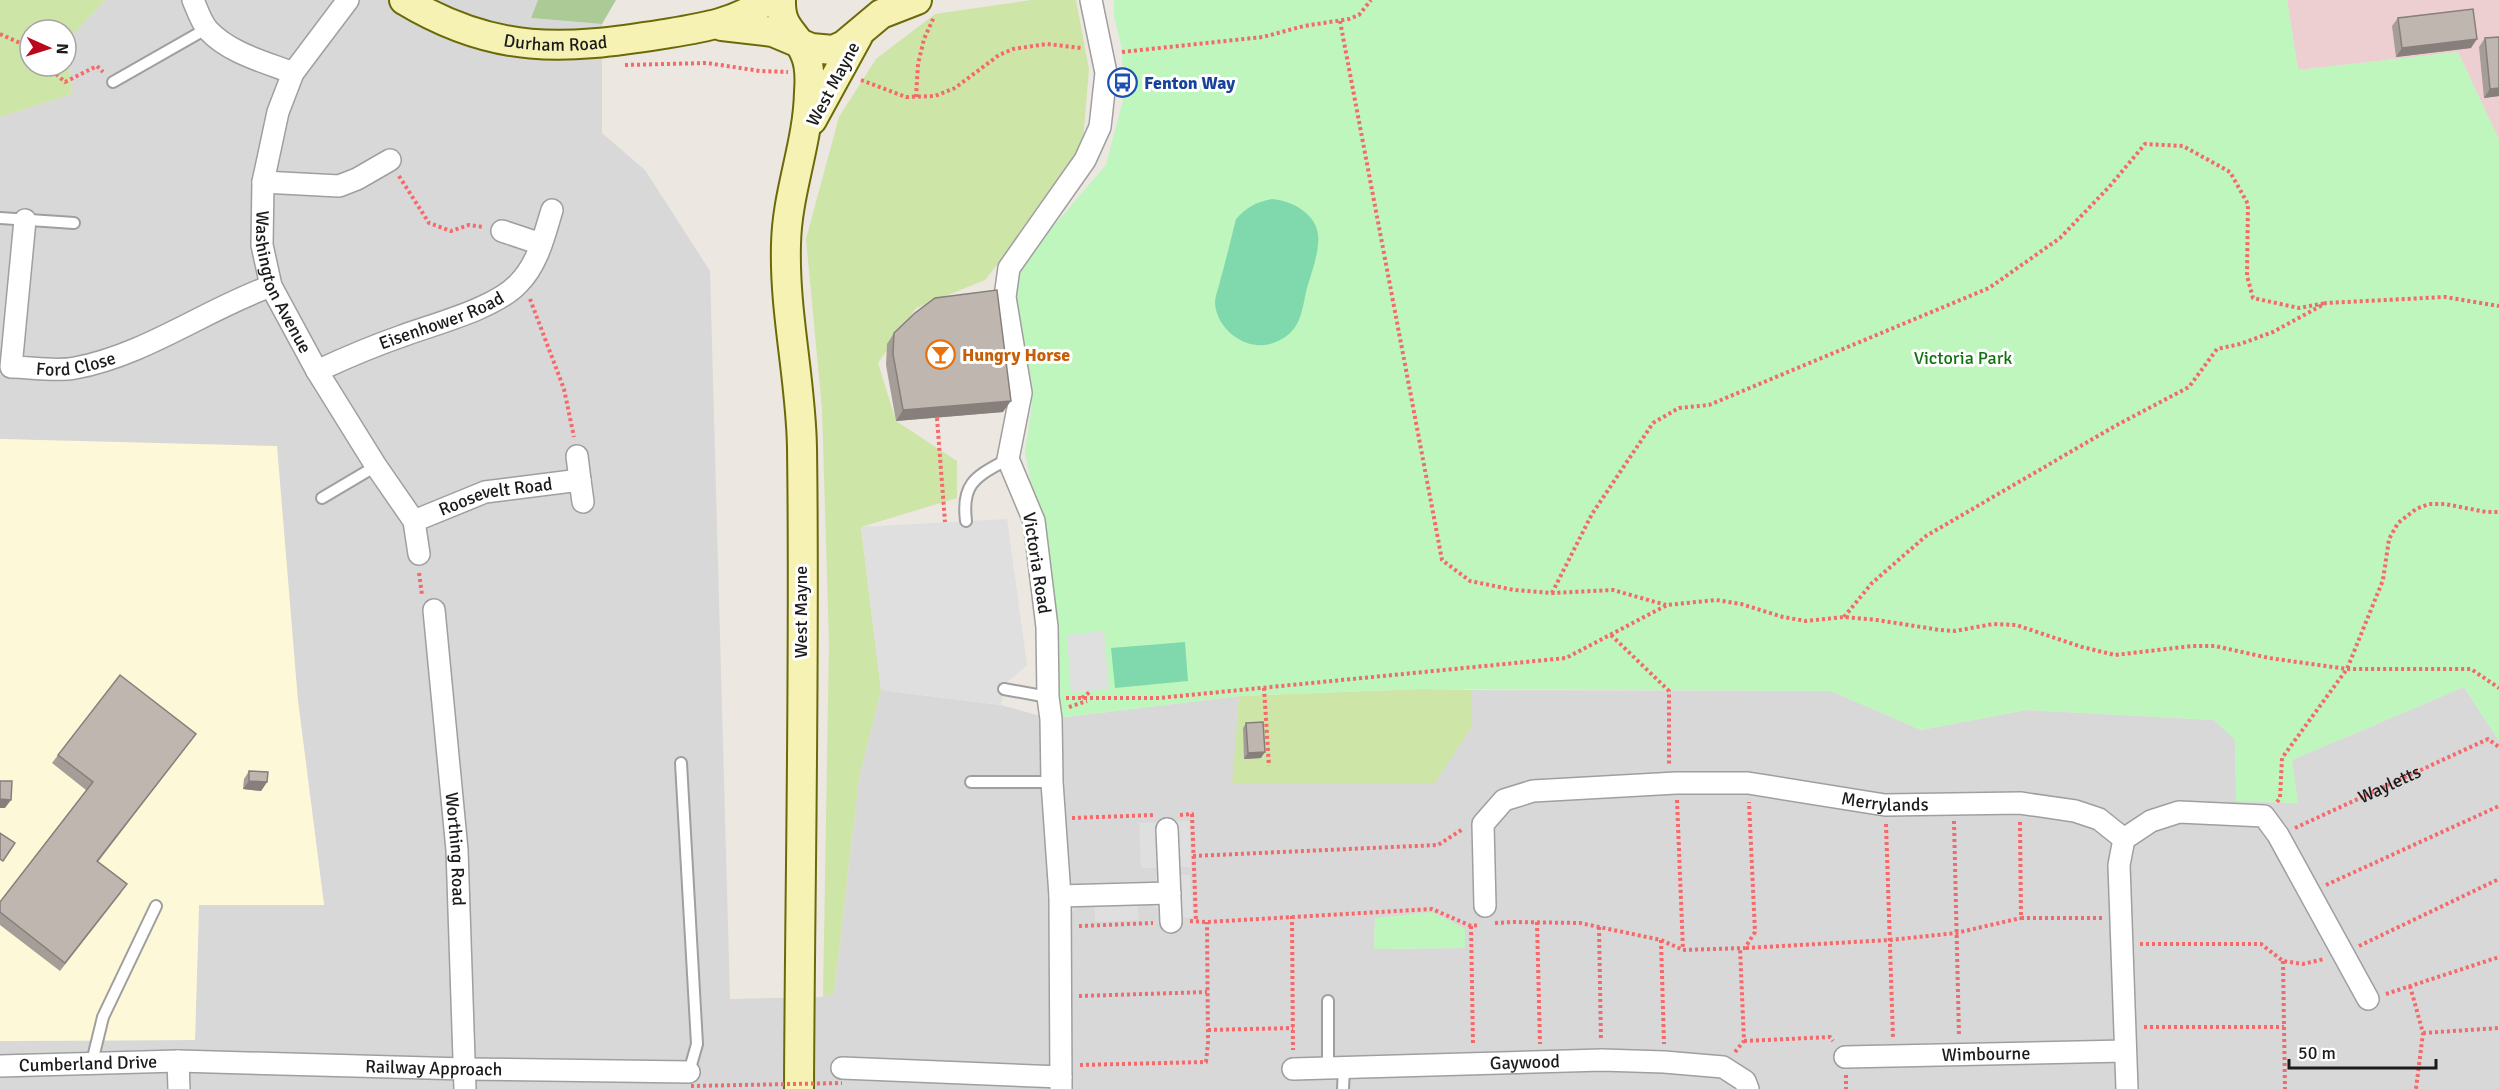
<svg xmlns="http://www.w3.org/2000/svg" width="2499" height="1089" font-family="Signika,sans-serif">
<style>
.residential{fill:#d9d8d8;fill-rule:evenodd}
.commercial{fill:#edcfd1}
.education{fill:#fdf9d8}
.grass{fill:#cde5a7}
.forest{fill:#abca96}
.park{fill:#bff6bd}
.pitch{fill:#80d9ad}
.parking{fill:#dfdfdf}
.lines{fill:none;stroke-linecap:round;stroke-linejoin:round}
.lane-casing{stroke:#9f9f9f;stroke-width:14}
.street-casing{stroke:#9f9f9f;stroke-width:24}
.secondary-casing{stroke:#6b6a09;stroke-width:32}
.path{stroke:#f46a6b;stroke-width:4;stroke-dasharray:3 3;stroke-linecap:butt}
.lane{stroke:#fff;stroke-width:10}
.street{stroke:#fff;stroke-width:21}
.secondary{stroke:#f6f2b4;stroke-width:28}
.path-bridge{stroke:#f46a6b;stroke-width:4;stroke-dasharray:3 3;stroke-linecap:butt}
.wall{fill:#a59d97}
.shaded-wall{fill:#867f7b}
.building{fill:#c0b6b0;stroke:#867f7b;stroke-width:1.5}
.labels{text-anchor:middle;stroke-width:6;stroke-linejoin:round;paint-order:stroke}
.street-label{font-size:18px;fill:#1b1b1b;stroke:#fff}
.transit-label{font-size:18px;font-weight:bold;fill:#164399;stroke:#fff;text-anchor:start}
.food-label{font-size:18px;font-weight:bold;fill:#c56008;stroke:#fff;text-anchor:start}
.park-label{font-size:18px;fill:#12720f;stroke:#fff}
</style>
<rect width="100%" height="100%" fill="#ece7e0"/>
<path class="residential" d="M105,0H538L531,18L602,24V133L645,170L710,271L730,999L822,997L834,993L859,779L881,690L1001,705L1051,719L1239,696L1233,784L1471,728V690L1831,691L1921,730L2026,710L2214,720L2235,739L2236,800L2297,803L2292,760L2464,687L2499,741V1089H0V1041L195,1040L199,905H324L298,701L114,443L0,439V117L72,94L66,42ZM1189,821L1190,867H1175V875L1157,908L1146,903H1137L1138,920L1095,921V904L1079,906L1067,877L1073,885L1082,888L1145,887L1156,881L1160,868ZM1375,918L1465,929V948L1374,949Z"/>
<path class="commercial" d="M2287,0H2499V140L2458,52L2298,70Z"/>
<path class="education" d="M0,439L277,446L298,701L324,905H199L195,1040L0,1041Z"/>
<g class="grass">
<path d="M0,0H105L66,42V30H30V66H66V44L72,94L0,117Z"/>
<path d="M1031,0H1076L1089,69L1082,153L1045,205L985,280L916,308L878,363L896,421L957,461V498L861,527L881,690L859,779L834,993L823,997L829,642L822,409L806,239L839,117L876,59L935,14Z"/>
<path d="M1421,689L1471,690V728L1434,784H1232L1239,696Z"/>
</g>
<path class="forest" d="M538,0H616L602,24L531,18Z"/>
<g class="park">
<path d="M1114,0H2287L2298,70L2458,52L2499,140V741L2464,687L2292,760L2298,803L2236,801L2235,740L2214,720L2026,710L1921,730L1831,691L1421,689L1239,696L1058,718L1035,503L1025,452L1032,405L1015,287L1020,265L1106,165L1125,92L1121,45L1114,16Z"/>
<path d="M1432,912L1465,929V948L1374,949L1375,918Z"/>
</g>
<g class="pitch">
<path d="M1272,199C1295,201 1322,217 1318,244C1317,259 1311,274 1307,288C1303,304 1302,323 1289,334C1278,344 1261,348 1247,343C1230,337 1216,321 1215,303C1215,296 1219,287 1220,281C1226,260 1231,239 1236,219C1247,207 1256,202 1272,199Z"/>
<path d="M1185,642L1188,681L1115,688L1111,648Z"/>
</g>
<g class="parking">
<path d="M1007,519L1027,665L1006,683L1001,705L881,690L861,527Z"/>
<path d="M1104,631L1109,689L1071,693L1067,635Z"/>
<path d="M1189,821L1191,867H1176V875H1190L1193,917L1161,921L1157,908L1146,903L1137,904L1139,920L1095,921V904L1079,906L1067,917L1066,876L1073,885L1082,888L1145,887L1156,881L1159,868H1141L1139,823Z"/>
</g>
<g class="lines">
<defs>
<g id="lane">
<path d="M113,82L206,29"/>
<path d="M0,218L74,223"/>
<path d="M322,498L376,466"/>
<path d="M966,521C961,481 978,476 1008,459"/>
<path d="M1004,689L1048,697"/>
<path d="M681,763L697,1044L689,1072"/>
<path d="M971,782H1052"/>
<path d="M1328,1001V1068"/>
<path d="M92,1062L103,1017L156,906"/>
<path d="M1343,1089L1344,1068"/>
</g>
<g id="street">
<path d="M193,0C197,9 201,22 208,30C229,53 265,62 293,73"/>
<path id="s2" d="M348,0L293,73L278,112L263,182L262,245L271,286L317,371L376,466L414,521L419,554"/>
<path d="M263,182L339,186L357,179L390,160"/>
<path id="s3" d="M25,220L11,367C31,367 55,372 75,368C145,355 205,310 271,286"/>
<path d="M502,231L541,244"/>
<path id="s4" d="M317,371C345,358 373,346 402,336C434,324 494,309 518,284C538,264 544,236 552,210"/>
<path d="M577,456L580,480"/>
<path id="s5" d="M414,521L485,492L580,480L583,502"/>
<path id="s6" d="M434,610L457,850L465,1089"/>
<path d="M1167,829L1171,922"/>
<path d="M2124,839L2151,821L2179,812L2264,816L2278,835L2368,999"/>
<path d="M1060,896L1170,893"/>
<path id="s7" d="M1485,906L1483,824L1504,800L1533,791L1676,783H1748L1885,805L2020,803L2075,811L2099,819L2124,839L2119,865L2127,1089"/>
<path id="s8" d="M1845,1057L2125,1051"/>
<path d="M178,1061L179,1089"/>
<path id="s9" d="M0,1066L178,1061L464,1069L689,1072"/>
<path d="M842,1068L1061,1077"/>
<path id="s10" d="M1293,1069L1602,1060L1664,1062L1723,1067L1745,1081L1748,1089"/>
<path d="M1061,1089L1060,896L1052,782L1051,719L1048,697L1047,627L1034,521L1008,459L1021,393L1005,297L1009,268L1085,160L1100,127L1106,73L1091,0"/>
</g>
<g id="secondary">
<path id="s11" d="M404,0C495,55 564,50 664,34C701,28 737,23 767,0"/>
<path d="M781,0C780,30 796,31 805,54C810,65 810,79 809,92C808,144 787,192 786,244C784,313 801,380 802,448C805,661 800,875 799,1089"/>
<path d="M722,26L773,32L811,48L833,50L844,45L881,14L917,0"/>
<path d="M812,120L858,36"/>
</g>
</defs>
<use href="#lane" class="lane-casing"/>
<use href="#street" class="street-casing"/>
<use href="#secondary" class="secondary-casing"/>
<g class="path">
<path d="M1340,21L1442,560L1470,581L1514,590L1552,593L1613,590L1666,605"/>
<path d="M0,34L20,43L30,52"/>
<path d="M1122,52L1263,37L1304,26L1349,19L1359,15L1371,0"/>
<path d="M625,65L707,63L760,71L788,72"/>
<path d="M47,66L65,82L97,66L103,72"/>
<path d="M861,80L906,97L935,96L955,88L999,55L1013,49L1047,44L1081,48"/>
<path d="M916,97L918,64L924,39L934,17"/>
<path d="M399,176L429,223L451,231L469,225L483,227"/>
<path d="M530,299L564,389L574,437"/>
<path d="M937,418L945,522"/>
<path d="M419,573L422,595"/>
<path d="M1552,593L1592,514L1653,423L1679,408L1709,405L1989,288L2060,238L2109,187L2145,144L2183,146L2230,172L2248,204L2247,276L2253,298L2299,308L2326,303"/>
<path d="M1844,617L1872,583L1926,536L2115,426L2189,387L2217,349L2240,344L2273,332L2326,303L2445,297L2499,306"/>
<path d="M1611,635L1669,691V765"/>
<path d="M1264,688L1269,766"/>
<path d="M1066,698H1159L1566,658L1667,605L1716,600L1741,604L1783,617L1806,621L1844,617L1877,620L1940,630L1955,631L1993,624L2016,625L2082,647L2115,655L2192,646H2215L2269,658L2347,669H2471L2499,688"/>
<path d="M1082,698L1091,691"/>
<path d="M1069,707L1087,701"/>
<path d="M1677,800L1683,950"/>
<path d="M2277,802L2280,798L2282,758L2347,669L2383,580L2389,539L2398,523L2416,509L2429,504H2445L2486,512H2499"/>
<path d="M1180,815L1192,814L1196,921"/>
<path d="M1072,818L1154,815"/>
<path d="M1954,821L1959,1036"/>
<path d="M2020,822L2021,918H2103"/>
<path d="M1886,824L1893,1038"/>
<path id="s1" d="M2295,828L2488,739L2499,747"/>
<path d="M1193,856L1438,845L1463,829"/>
<path d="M2326,885L2499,806"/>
<path d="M1292,916L1293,1050"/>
<path d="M1190,921L1207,922L1432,909L1471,926L1479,925"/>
<path d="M1537,922L1540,1044"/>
<path d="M1495,923L1513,922L1580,923L1661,940L1683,950L1745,948L1755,932L1749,802"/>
<path d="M1079,926L1153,923"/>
<path d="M1471,926L1473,1044"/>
<path d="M1599,927L1601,1041"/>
<path d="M1661,940L1664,1044"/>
<path d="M2140,944H2261L2283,961L2303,964L2324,959"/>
<path d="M2359,946L2499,879"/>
<path d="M1746,948L1890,940L1956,933L2021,918"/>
<path d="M2283,961L2285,1089"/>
<path d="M2410,986L2423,1033L2416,1089"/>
<path d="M2386,994L2499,957"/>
<path d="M1079,996L1207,992"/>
<path d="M2144,1027H2284"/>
<path d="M1208,1030L1293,1028"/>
<path d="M2423,1033L2499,1028"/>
<path d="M1744,1041L1830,1037L1833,1041"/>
<path d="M1735,1052L1744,1041L1740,948"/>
<path d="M1080,1065L1206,1062L1208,1043L1207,922"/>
<path d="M1846,1075V1089"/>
</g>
<use href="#lane" class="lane"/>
<use href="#street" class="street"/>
<use href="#secondary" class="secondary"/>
<path class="path-bridge" d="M691,1086L842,1083"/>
</g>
<g class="wall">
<path d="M2398,18L2471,48L2396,57L2392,26Z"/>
<path d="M2499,37V96L2484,98L2479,47L2485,38Z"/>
<path d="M894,333L1003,412L896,421L886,365L887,344Z"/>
<path d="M1246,723L1261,758L1244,759L1243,728Z"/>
<path d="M196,734L98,862L121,893L60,971L0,925V902L86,790L52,763L58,755Z"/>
<path d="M249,771L267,782L261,791L243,789L244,779Z"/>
</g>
<g class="shaded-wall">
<path d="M2477,39L2471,48L2396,57L2402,48Z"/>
<path d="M2499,88V96L2484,98L2490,89Z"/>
<path d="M1011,401L1003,412L896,421L903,410Z"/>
<path d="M1265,752L1261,758L1244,759L1248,753Z"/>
<path d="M249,781L267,782L261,791L243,789Z"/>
<path d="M0,799L11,800L5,808H0Z"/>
</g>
<g class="building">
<path d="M2473,9L2477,39L2402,48L2398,18Z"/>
<path d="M2499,37V88L2490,89L2485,38Z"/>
<path d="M997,290L1011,401L903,410L893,354L894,333L915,313L935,298Z"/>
<path d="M120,675L196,734L97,861L127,884L65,963L0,912V902L93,782L58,755Z"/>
<path d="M1263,722L1265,752L1248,753L1246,723Z"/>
<path d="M249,771L268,772L267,782L249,781Z"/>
<path d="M0,781H12L11,800L0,799Z"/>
<path d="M0,833L15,843L3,861L0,859Z"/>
</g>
<defs>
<symbol id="bus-ring" viewBox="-11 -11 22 22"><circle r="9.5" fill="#fff" stroke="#1a4fb4" stroke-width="1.5"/><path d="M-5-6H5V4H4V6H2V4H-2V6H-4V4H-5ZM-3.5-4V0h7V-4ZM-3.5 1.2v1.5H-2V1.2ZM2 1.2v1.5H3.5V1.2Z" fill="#1a4fb4"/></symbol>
<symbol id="bar-ring" viewBox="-11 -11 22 22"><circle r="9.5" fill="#fff" stroke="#e8710a" stroke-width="1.5"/><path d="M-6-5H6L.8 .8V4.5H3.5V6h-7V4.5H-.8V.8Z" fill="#e8710a"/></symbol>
</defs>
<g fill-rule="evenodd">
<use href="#bus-ring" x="1106" y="66" width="33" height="33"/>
<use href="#bar-ring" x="924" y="338" width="33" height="33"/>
</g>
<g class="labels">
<g class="street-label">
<text dy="6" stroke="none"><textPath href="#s11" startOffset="160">Durham Road</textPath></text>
<text transform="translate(833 84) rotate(-62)" y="6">West Mayne</text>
<text dy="6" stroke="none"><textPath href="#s2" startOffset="309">Washington Avenue</textPath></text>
<text dy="6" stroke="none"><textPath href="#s4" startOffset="134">Eisenhower Road</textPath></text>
<text dy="6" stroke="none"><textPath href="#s3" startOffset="213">Ford Close</textPath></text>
<text dy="6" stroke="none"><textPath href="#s5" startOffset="86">Roosevelt Road</textPath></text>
<text transform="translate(1037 563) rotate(81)" y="6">Victoria Road</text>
<text transform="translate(801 612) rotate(-90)" y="6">West Mayne</text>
<text dy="6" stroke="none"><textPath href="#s1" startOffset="104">Wayletts</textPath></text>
<text dy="6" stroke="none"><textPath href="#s7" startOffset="498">Merrylands</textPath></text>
<text dy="6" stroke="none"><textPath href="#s6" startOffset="240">Worthing Road</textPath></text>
<text dy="6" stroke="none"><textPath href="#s8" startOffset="141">Wimbourne</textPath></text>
<text dy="6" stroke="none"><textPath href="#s9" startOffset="88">Cumberland Drive</textPath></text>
<text dy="6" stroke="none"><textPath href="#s10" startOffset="232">Gaywood</textPath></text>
<text dy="6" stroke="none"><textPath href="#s9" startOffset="434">Railway Approach</textPath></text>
</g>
<g class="transit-label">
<text x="1144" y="89">Fenton Way</text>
</g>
<g class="food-label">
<text x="962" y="361">Hungry Horse</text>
</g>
<g class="park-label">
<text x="1963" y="364">Victoria Park</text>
</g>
</g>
<g transform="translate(48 48) rotate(93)"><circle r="28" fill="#ffffff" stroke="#a4a4a4" stroke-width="1.5"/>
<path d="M0-4.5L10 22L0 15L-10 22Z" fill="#bd081c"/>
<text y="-9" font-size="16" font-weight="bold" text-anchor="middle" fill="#1b1b1b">N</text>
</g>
<path d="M2289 1059v9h147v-9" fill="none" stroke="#1b1b1b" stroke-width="3"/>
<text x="2298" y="1059" font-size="18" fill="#1b1b1b" stroke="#ffffff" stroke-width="4.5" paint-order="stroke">50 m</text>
</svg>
